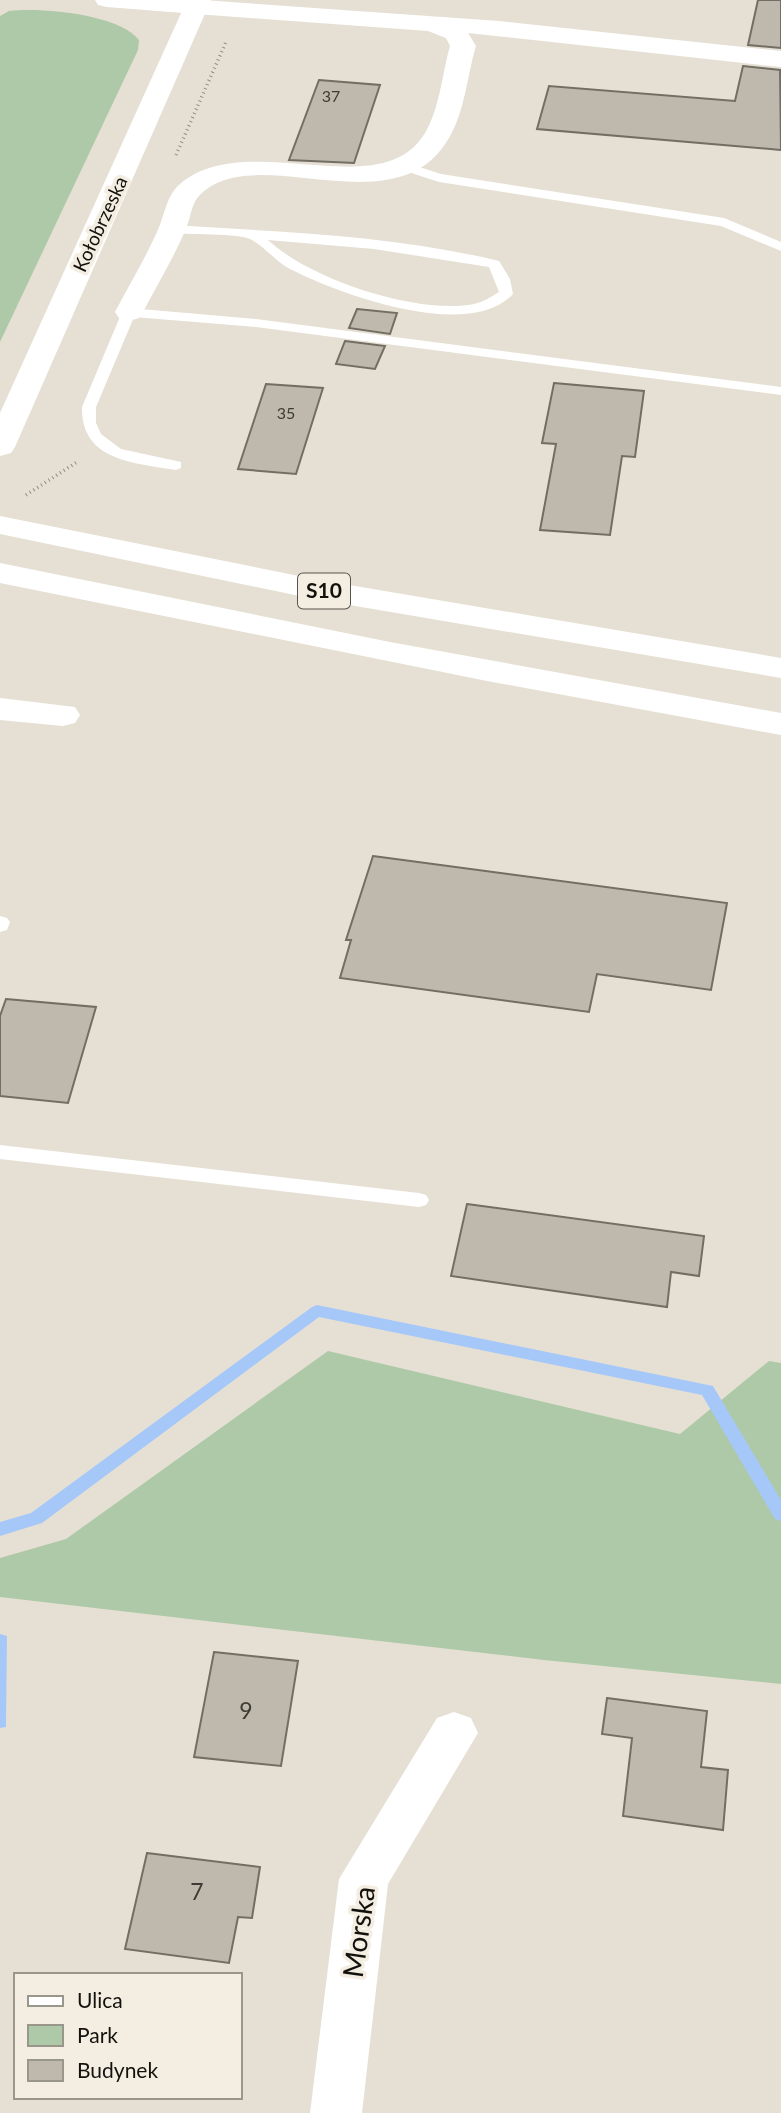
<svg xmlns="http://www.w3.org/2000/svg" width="781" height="2113" font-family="Lato,sans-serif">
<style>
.green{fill:#adc9a7}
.water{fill:#a5c8f9}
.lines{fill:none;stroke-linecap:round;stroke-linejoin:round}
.stream{fill:#a5c8f9;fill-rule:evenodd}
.building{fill:#beb9ac;stroke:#736e63;stroke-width:2}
.path{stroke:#928e85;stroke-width:3.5;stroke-dasharray:1 3.5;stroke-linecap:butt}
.service{fill:#fff;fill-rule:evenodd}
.minor{fill:#fff;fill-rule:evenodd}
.secondary{fill:#fff;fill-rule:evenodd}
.motorway{fill:#fff;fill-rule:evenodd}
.labels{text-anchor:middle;stroke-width:7;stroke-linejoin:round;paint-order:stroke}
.far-number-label{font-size:16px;fill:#3e3b35}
.far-street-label{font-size:19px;fill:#13110d;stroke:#f3eee1}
.shield{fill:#f3eee1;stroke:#56534d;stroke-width:2}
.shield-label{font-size:21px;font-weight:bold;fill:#13110d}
.near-number-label{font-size:23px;fill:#3e3b35}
.near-street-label{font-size:28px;fill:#13110d;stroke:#f3eee1}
</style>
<rect width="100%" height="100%" fill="#e6e0d4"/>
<g class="green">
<path d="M9,11C41,7 119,14 139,40L138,50L0,342V16Z"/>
<path d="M328,1351L680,1434L769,1361L781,1363V1684L544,1660L0,1597V1558L66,1539Z"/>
</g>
<path class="water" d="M0,1634L7,1636L6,1727L0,1728Z"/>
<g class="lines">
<path class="stream" d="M317,1305L713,1386L781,1500V1521L775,1519L702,1395L319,1317L42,1523L0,1536V1522L31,1513L312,1307Z"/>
</g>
<g class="building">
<path d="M758,0H781V48L748,45Z"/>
<path d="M743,66L780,70L781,150L537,129L549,86L735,101Z"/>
<path d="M319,80L380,85L354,163L289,160Z"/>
<path d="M357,309L397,313L390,334L349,328Z"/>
<path d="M345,341L385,346L375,369L336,364Z"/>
<path d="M554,383L644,391L635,457L622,456L610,535L540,530L556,444L542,443Z"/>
<path d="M266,384L323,388L296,474L238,469Z"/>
<path d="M373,856L727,903L711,990L597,974L589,1012L340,978L351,940H346Z"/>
<path d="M6,999L96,1007L68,1103L0,1096V1016Z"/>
<path d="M467,1204L704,1236L699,1276L671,1272L667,1307L451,1276Z"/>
<path d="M214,1652L298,1661L281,1766L194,1757Z"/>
<path d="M607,1698L707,1711L701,1767L728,1770L723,1830L623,1816L632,1738L602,1734Z"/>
<path d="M147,1853L260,1867L252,1918L238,1917L229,1963L125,1949Z"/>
</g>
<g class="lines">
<g class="path">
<path d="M176,155L226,42"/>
<path d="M26,495L77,462"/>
</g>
<g class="service">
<path d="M404,162L441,174L724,218L781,242V251L721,226L439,182L399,169V163Z"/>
<path d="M172,225C281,232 393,235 499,261L510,279L513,294C469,342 339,294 290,269C275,261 266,248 252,240C240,232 186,236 167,232L165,229ZM268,240L374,249L489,267L499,292C491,297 483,302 474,304C417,315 309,279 268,240Z"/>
<path d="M129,308L256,319L781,387V395L256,327L134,317L96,407V423L101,434L121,449L181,462V468L176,470C134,463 81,461 82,407L122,312Z"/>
<path d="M0,916L7,918L10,922L7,930L0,932Z"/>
<path d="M0,1145L419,1193L426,1195L429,1200L426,1205L419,1207L0,1159Z"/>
</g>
<g class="minor">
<path d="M202,0L499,21L781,51V67L468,33L476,46C467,76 465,111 449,138C395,232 252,136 198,197C191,205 190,221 185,231C173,259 157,285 143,312L139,318L129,321L119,318L115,312C129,285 145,259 157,232C165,215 166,196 180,184C247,127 381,207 425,133C440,108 442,74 450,46L446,38L428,31L196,14L187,12L184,7L187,2Z"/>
<path d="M0,698L75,707L80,715L75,723L63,726L0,720Z"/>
<path d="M454,1712L471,1718L478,1733L388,1884L362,2113H310L339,1879L437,1718Z"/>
</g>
<path class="secondary" d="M187,0H211L15,447L11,453L0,456V413Z"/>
<g class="motorway">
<path d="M95,0H198L208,7L205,12L196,14L107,7L98,5Z"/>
<path d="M0,516L314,579L781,658V678L314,599L0,534Z"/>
<path d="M0,563L390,642L781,713V735L487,681L0,583Z"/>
</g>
</g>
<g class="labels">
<g class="far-number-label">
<text x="331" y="102">37</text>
<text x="286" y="419">35</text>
</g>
<g class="far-street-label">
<text transform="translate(100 224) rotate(-65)" y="7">Kołobrzeska</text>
</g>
<rect class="shield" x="298" y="573.5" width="52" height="35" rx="5"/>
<g class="shield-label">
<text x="324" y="598">S10</text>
</g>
<g class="near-number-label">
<text x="246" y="1719">9</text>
<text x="197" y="1900">7</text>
</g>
<g class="near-street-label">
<text transform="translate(359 1932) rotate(-82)" y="10">Morska</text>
</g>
</g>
<rect x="14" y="1973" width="228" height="126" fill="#f3eee1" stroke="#99968c" stroke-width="2"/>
<rect x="28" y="1996" width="35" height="10" fill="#ffffff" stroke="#99968c" stroke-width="2"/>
<text x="77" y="2008" font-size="21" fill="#13110d">Ulica</text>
<rect x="28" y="2025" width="35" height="21" fill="#adc9a7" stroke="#99968c" stroke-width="2"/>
<text x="77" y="2043" font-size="21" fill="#13110d">Park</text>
<rect x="28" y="2060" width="35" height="21" fill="#beb9ac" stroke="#99968c" stroke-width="2"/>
<text x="77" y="2078" font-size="21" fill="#13110d">Budynek</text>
</svg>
